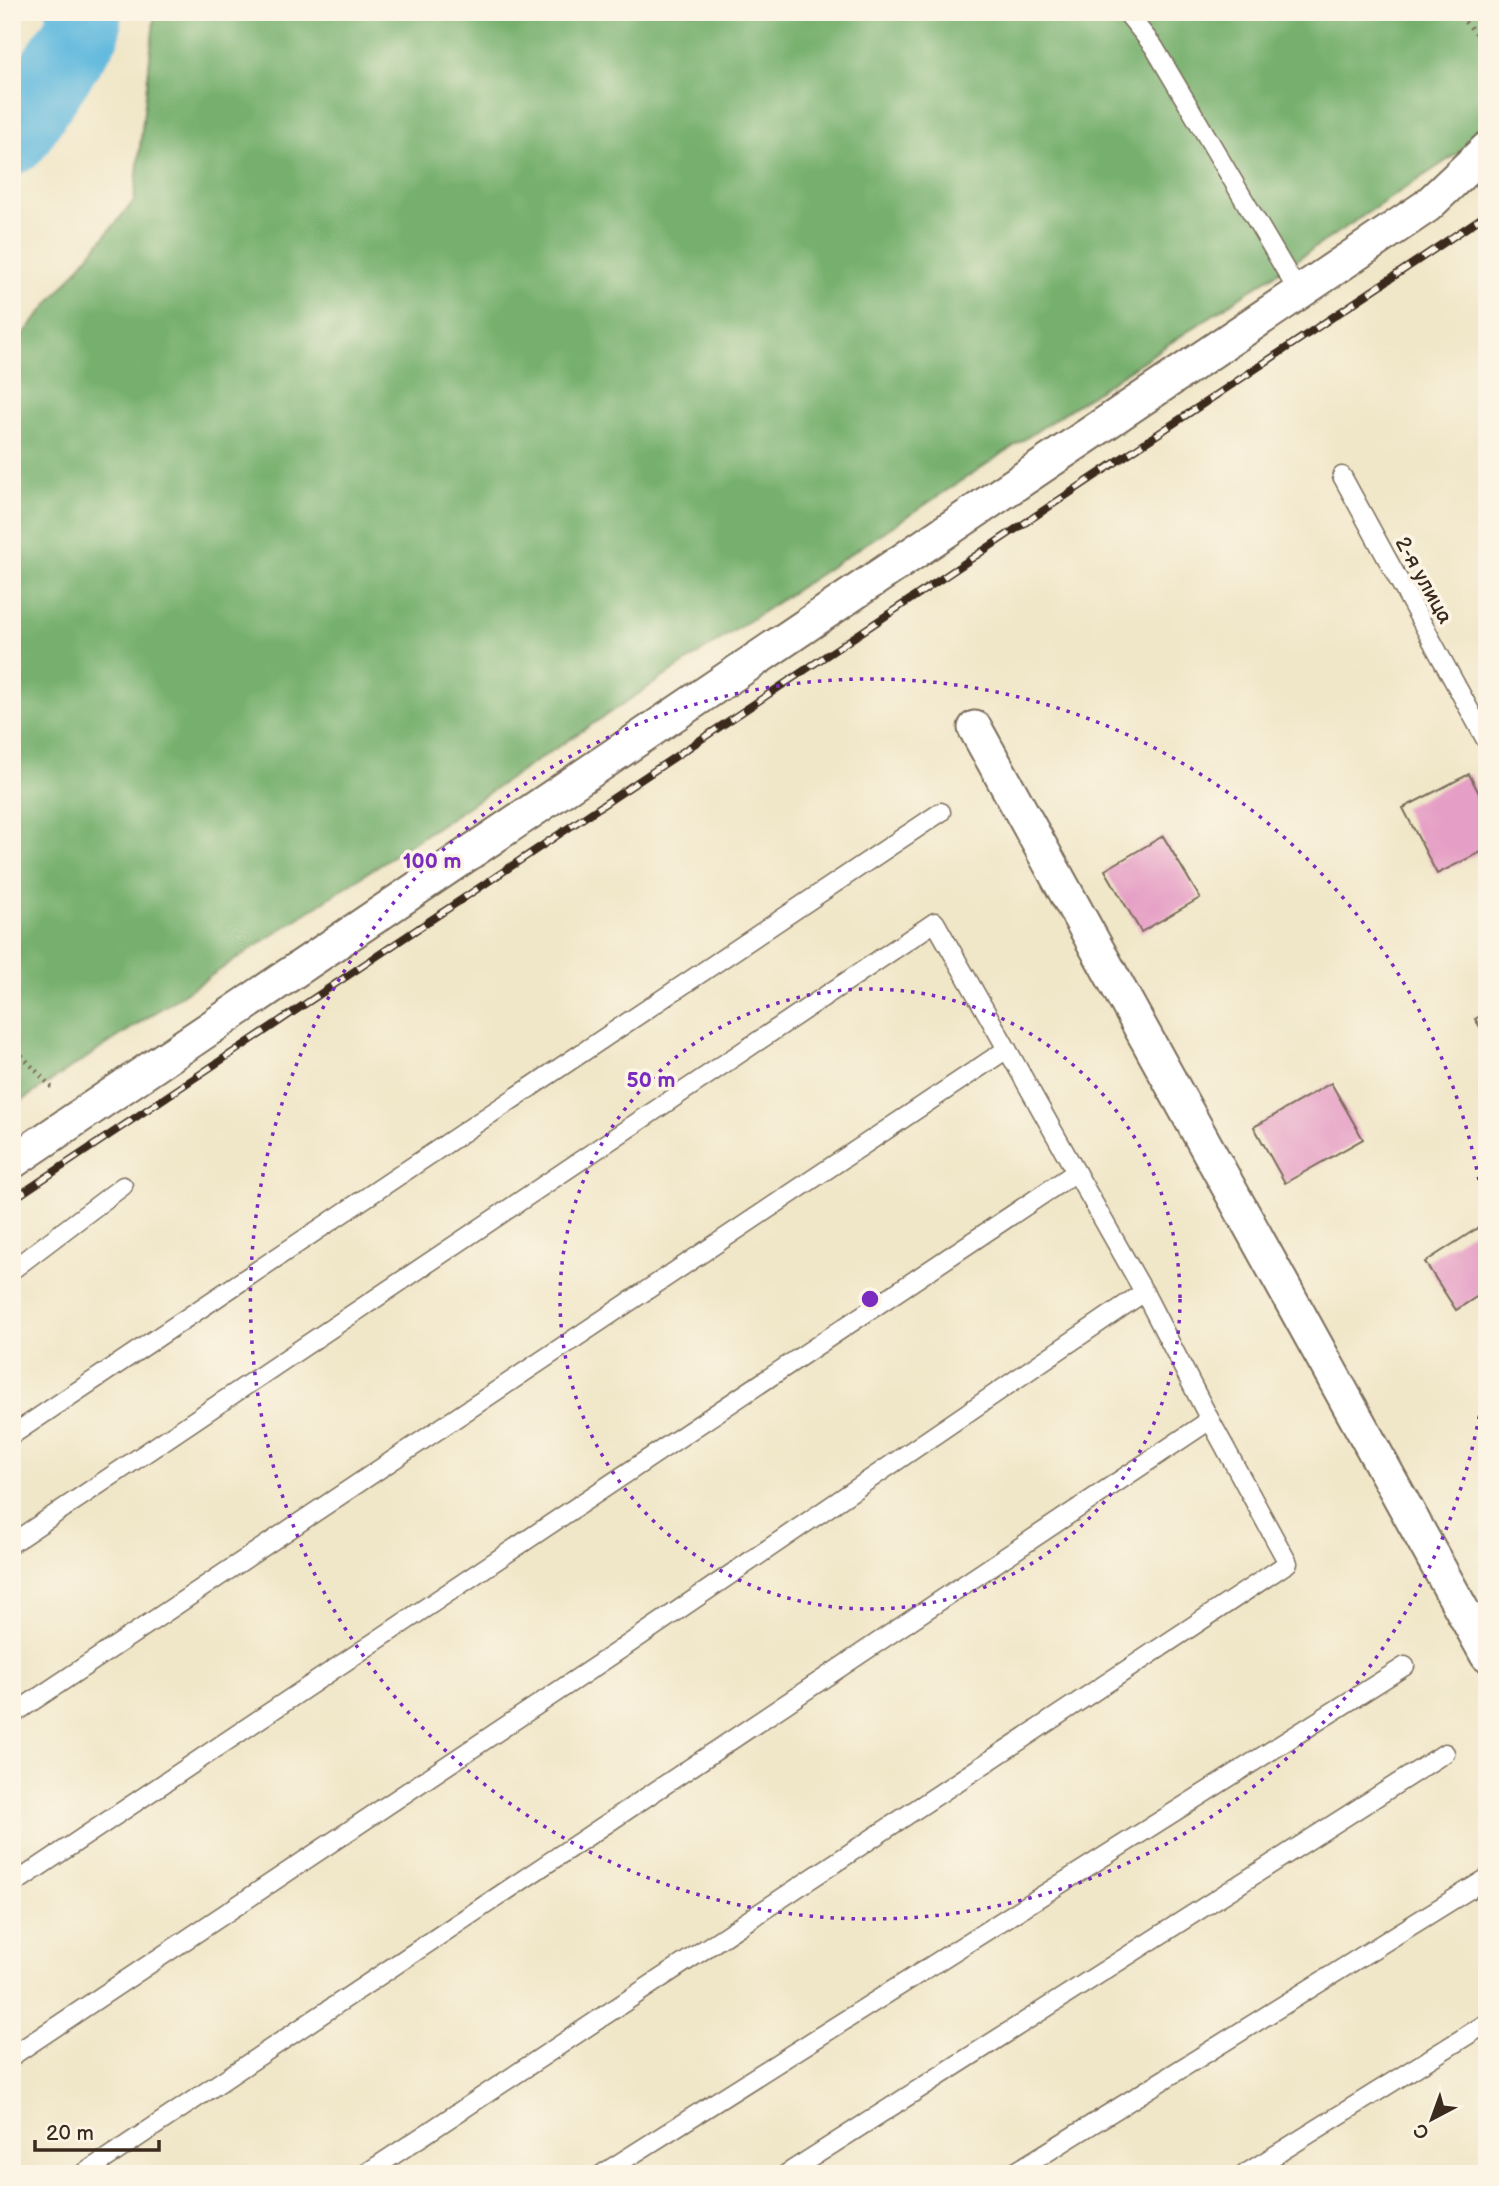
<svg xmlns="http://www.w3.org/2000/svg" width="1499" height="2186" font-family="'Balsamiq Sans',sans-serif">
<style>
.forest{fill:#77b06e;stroke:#596d46;stroke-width:2}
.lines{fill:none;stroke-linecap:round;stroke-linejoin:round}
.river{stroke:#61b9de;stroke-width:75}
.building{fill:#e59ec5}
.service-casing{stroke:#7a6c5a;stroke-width:21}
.minor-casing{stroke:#7a6c5a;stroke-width:37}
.path{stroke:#7a6c5a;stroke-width:4.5;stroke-dasharray:2 5;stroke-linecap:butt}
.service{stroke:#fff;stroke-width:18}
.minor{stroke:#fff;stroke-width:33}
.rail-casing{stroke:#3b2a1e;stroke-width:8}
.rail{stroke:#fcf5e5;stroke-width:5;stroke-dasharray:16;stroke-linecap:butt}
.ring{fill:none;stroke:#7b2cbf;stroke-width:3.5;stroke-dasharray:3.5 7}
.labels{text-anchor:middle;stroke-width:7;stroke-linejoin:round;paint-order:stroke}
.street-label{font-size:21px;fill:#3b2a1e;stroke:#fcf5e5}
.centre{fill:#7b2cbf;stroke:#fcf5e5;stroke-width:3.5}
.ring-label{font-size:21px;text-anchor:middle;font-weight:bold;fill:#7b2cbf;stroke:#fcf5e5;stroke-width:7;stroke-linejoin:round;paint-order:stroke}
</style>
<rect width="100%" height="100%" fill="#fcf5e5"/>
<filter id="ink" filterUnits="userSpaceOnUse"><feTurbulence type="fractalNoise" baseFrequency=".0143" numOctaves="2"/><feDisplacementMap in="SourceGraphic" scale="14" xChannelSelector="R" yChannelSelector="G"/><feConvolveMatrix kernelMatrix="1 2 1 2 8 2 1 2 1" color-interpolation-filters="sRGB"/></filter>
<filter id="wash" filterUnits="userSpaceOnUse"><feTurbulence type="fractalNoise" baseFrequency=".00686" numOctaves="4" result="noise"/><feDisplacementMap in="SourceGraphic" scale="28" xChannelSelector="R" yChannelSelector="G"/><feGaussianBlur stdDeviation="1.57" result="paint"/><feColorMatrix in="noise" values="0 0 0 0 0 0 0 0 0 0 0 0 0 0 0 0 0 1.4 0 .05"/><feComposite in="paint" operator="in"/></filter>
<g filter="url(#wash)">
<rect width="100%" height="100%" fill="#f0e6c8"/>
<path class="forest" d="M155,12H1487V134L12,1107V348L134,201Z"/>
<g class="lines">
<path class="river" d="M12,137L83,30L84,12"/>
</g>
<g id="blocks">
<g class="building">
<path d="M1469,774L1487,809V849L1437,874L1403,808Z"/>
<path d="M1163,836L1200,898L1141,932L1105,870Z"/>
<path d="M1487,1012V1038L1475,1019Z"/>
<path d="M1331,1083L1363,1139L1285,1183L1254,1127Z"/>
<path d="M1487,1222V1290L1456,1310L1425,1262Z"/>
</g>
</g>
</g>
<g filter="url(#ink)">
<use href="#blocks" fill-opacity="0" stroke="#7a6c5a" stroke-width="2"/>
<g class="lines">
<defs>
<g id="service">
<path d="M1126,12L1154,47L1299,293"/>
<path d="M1342,476L1487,742"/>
<path d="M1076,1172L1144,1292"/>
<path d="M12,1270L123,1186"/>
<path d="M12,1435L941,812"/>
<path d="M12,1543L935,922L1007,1049L12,1715"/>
<path d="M12,1885L1076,1172L1007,1049"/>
<path d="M12,2056L633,1641L1144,1292L1210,1420"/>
<path d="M83,2174L1210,1420L1288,1563L365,2174"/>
<path d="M602,2174L1405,1666"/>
<path d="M786,2174L1445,1753"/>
<path d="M1012,2174L1486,1879L1487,1881"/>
<path d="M1245,2174L1487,2023"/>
</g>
<g id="minor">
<path d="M975,728L1487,1655"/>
<path d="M12,1162L1427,206L1487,149"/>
</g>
</defs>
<use href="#service" class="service-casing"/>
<use href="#minor" class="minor-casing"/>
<g class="path">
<path d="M1455,12L1487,44"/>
<path d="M12,1045L54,1090"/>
</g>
<use href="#service" class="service"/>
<use href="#minor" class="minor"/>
<defs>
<path id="rail" d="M12,1200L1487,214"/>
</defs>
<use href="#rail" class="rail-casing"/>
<use href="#rail" class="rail"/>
</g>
</g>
<g class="ring">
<circle cx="870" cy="1299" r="310"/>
<path d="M1487 1364A620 620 0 1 1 1487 1234"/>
</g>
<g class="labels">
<g class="street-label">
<text transform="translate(1424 580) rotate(61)" y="7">2-я улица</text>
</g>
</g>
<circle cx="870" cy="1299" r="10" class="centre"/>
<g class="ring-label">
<text x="432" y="868">100 m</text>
<text x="651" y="1087">50 m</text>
</g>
<rect width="1499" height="2186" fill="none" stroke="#fcf5e5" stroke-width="42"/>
<g transform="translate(1432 2119) rotate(221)" stroke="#fcf5e5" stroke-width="5" paint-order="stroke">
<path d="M0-5L12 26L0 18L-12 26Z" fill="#3b2a1e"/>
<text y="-10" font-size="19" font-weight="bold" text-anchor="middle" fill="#3b2a1e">С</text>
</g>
<path d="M35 2140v10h124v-10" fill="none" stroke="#3b2a1e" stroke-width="3.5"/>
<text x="46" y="2140" font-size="21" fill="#3b2a1e" stroke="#fcf5e5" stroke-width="5" paint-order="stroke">20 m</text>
</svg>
